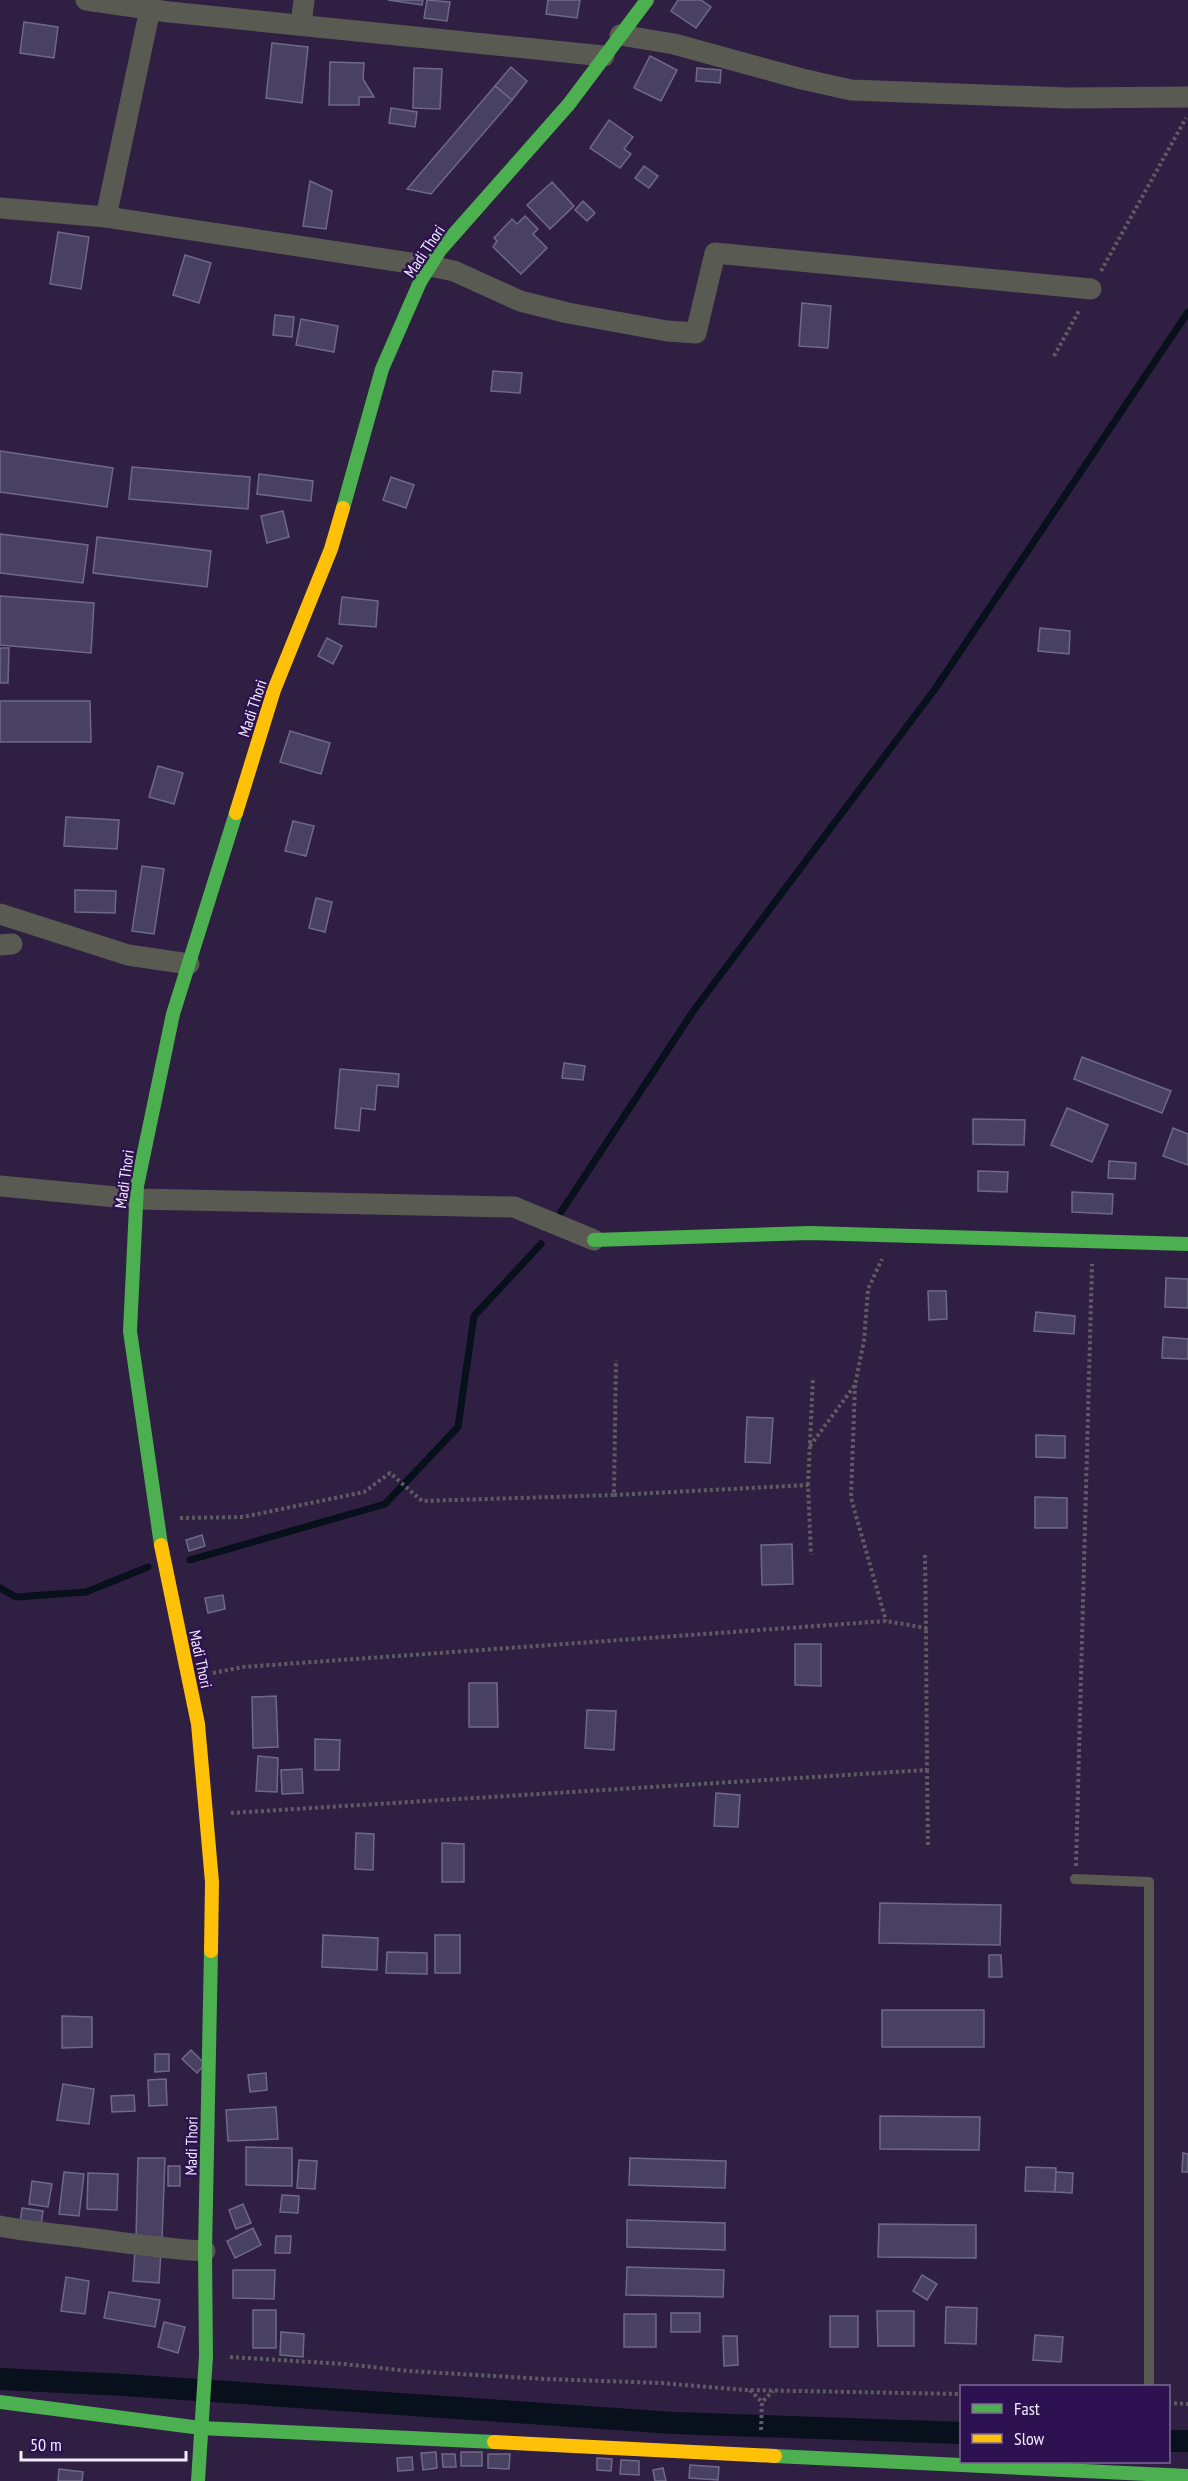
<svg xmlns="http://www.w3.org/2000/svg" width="1188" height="2481" font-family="'PT Sans Narrow',sans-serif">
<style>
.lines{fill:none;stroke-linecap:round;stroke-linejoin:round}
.stream{stroke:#07101b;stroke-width:7}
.canal{stroke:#07101b;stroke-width:22}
.building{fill:#494162;stroke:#6f6987;stroke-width:1.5}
.path{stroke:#5f5b62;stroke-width:4;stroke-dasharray:3 3;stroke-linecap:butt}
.lane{stroke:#595a52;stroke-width:10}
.street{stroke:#595a52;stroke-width:21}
.fast{stroke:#4caf50;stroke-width:14}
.slow{stroke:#ffc107;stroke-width:14}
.labels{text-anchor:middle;stroke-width:5;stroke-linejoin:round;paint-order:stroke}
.street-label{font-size:16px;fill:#f1ecfc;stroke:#2e1150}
</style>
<rect width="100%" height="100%" fill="#2f1f42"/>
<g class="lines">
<g class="stream">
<path d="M561,1212L694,1010L935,689L1188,312"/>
<path d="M190,1560L385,1504L458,1427L474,1316L541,1244"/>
<path d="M0,1588L16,1597L86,1592L148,1567"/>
</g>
<g class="canal">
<path d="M0,2379L125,2385L674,2423L962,2433"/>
<path d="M1168,2441H1188"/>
</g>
</g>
<g class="building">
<path d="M388,0H423L422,5Z"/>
<path d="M427,0L450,2L447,21L424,18Z"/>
<path d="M548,0H580L577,18L546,14Z"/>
<path d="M678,0H701L711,7L696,28L671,11Z"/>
<path d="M24,22L58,27L54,58L20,53Z"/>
<path d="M272,43L308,47L302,103L266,98Z"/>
<path d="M650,56L677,70L661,101L634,88Z"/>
<path d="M330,62L364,63L363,79L374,97H359V105H329Z"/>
<path d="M511,67L527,81L512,100L495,86Z"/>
<path d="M414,68L442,69L440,109L413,108Z"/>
<path d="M697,68L721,70L720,83L696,81Z"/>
<path d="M495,86L512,100L431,194L407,189Z"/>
<path d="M391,108L417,112L415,127L389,123Z"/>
<path d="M609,120L633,137L624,149L631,154L620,168L590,148Z"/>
<path d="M644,166L658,176L649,188L635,178Z"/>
<path d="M310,181L332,191L326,229L303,226Z"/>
<path d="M552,182L574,206L550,229L527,205Z"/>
<path d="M583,201L595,213L587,221L575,210Z"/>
<path d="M525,216L538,229L533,234L547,248L521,274L493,247L497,241L494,238L512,219L517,224Z"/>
<path d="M58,232L89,237L81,289L50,284Z"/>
<path d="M185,255L211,263L199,303L173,295Z"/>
<path d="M802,303L831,306L828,348L799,346Z"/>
<path d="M275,315L294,317L292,337L273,335Z"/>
<path d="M301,319L338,326L334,352L296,345Z"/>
<path d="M493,371L522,373L520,393L491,391Z"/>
<path d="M0,451L113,468L107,507L0,492Z"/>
<path d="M132,467L250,477L248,509L129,499Z"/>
<path d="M259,474L313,481L311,501L257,494Z"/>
<path d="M391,477L414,485L406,508L383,500Z"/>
<path d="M283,511L289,537L267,543L261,516Z"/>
<path d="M0,534L88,545L83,583L0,573Z"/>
<path d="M97,537L211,551L207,587L93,573Z"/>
<path d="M0,596L94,603L91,653L0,645Z"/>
<path d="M342,597L378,601L376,627L339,624Z"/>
<path d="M1040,628L1070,631L1069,654L1038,651Z"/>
<path d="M327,638L342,646L333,664L318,656Z"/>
<path d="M0,648H9L8,683H0Z"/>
<path d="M0,701H90L91,742H0Z"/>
<path d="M290,731L330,743L321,774L280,762Z"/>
<path d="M158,766L183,773L174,804L149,797Z"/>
<path d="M66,817L119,820L117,849L64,846Z"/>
<path d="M293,821L314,826L306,856L285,851Z"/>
<path d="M142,866L164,869L154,934L132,931Z"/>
<path d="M75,890L116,891L115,913L75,912Z"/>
<path d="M316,898L332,902L325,932L309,928Z"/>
<path d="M1082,1057L1171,1091L1162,1113L1074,1079Z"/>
<path d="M564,1063L585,1066L583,1080L562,1078Z"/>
<path d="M340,1069L399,1074L398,1087L377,1085L375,1110L361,1108L359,1131L335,1128Z"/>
<path d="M1067,1108L1108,1125L1092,1162L1051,1145Z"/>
<path d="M973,1119L1025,1120L1024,1145L973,1144Z"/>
<path d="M1173,1128L1188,1134V1165L1163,1156Z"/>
<path d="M1109,1161L1136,1163L1135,1179L1108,1178Z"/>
<path d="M978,1171L1008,1172L1007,1192L978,1191Z"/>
<path d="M1072,1192L1113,1194L1112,1214L1072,1212Z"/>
<path d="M1166,1278L1188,1279V1308L1165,1307Z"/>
<path d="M928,1291H946L947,1319L929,1320Z"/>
<path d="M1036,1312L1075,1316L1074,1334L1034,1331Z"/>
<path d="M1163,1337L1188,1339V1359L1162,1358Z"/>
<path d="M747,1417L773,1418L770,1463L745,1462Z"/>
<path d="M1036,1435L1065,1436V1458L1036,1457Z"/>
<path d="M1035,1497L1067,1498V1528H1035Z"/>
<path d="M202,1535L205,1546L189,1551L186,1540Z"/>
<path d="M792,1544L793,1584L762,1585L761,1545Z"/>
<path d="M223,1595L225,1609L208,1613L205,1598Z"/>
<path d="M795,1644H821V1686L795,1685Z"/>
<path d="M469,1683H497L498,1727H469Z"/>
<path d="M276,1696L278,1747L253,1748L252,1697Z"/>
<path d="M587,1710L616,1711L614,1750L585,1748Z"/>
<path d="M315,1739L340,1740L339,1770H315Z"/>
<path d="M258,1756L278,1758L277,1792L256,1791Z"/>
<path d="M302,1769L303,1793L282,1794L281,1770Z"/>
<path d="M716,1793L740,1795L738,1827L714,1826Z"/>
<path d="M356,1833L374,1834L373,1870L355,1869Z"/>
<path d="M442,1843L464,1844V1882H442Z"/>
<path d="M880,1903L1001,1905L1000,1945L879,1943Z"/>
<path d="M323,1935L378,1938L377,1970L322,1967Z"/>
<rect x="435" y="1935" width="25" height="38"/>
<path d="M387,1952L427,1953V1974L386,1973Z"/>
<path d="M989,1955H1001L1002,1977H989Z"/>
<rect x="882" y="2010" width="102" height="37"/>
<path d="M62,2016L92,2017V2047L62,2048Z"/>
<path d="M191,2050L205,2064L197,2073L182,2059Z"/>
<path d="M155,2054H169V2071L155,2072Z"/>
<path d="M266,2073L267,2090L250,2092L248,2075Z"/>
<path d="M166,2079L167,2105L149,2106L148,2080Z"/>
<path d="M63,2084L94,2089L89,2124L57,2120Z"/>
<path d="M134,2095L135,2111L112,2112L111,2096Z"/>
<path d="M276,2107L278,2139L228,2141L226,2110Z"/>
<path d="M880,2116L980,2117L979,2150L880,2149Z"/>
<path d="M246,2147L292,2148V2186L246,2185Z"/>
<path d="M1183,2153L1188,2154V2172H1182Z"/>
<path d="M138,2158H165L162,2239L136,2238Z"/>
<path d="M630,2158L726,2161L725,2188L629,2185Z"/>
<path d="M299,2160L317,2161L315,2189L297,2188Z"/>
<rect x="168" y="2166" width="12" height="20"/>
<path d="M1026,2167L1056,2168L1055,2192L1025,2191Z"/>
<path d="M64,2172L84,2174L79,2216L59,2214Z"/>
<path d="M1056,2172L1073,2173L1072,2193L1055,2192Z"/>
<path d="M88,2173L118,2174L117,2210L87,2209Z"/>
<path d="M32,2181L52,2184L48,2207L29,2204Z"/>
<path d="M282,2195L299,2196L298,2213L280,2212Z"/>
<path d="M243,2204L251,2223L236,2229L229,2210Z"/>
<path d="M22,2208L43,2211L41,2226L20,2223Z"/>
<path d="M627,2220L725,2223V2250L627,2247Z"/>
<path d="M879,2224L976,2225V2258L878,2257Z"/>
<path d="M253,2228L261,2245L235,2258L227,2241Z"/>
<path d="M276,2236H291L290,2253H275Z"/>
<path d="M135,2250L161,2252L159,2283L133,2281Z"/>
<path d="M627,2267L724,2270L723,2297L626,2295Z"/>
<path d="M233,2270H275L274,2299L233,2298Z"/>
<path d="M922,2275L937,2284L927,2300L913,2291Z"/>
<path d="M66,2277L89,2281L85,2314L61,2311Z"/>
<path d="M109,2292L160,2300L155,2327L104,2318Z"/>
<path d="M946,2307L977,2308L976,2344L945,2343Z"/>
<rect x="253" y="2310" width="23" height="38"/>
<path d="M877,2311H914V2346H878Z"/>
<rect x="671" y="2313" width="29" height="19"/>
<rect x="624" y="2314" width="32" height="33"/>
<rect x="830" y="2316" width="28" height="31"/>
<path d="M164,2322L185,2327L178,2353L158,2347Z"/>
<path d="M281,2332L304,2334L303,2357L280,2355Z"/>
<path d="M1035,2335L1063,2337L1061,2362L1033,2360Z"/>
<path d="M723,2336H737L738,2365L724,2366Z"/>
<path d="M436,2452L437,2468L423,2470L421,2453Z"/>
<rect x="461" y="2452" width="21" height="14"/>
<path d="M442,2454H455L456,2467H443Z"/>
<path d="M488,2454H510L509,2469L488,2468Z"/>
<path d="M412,2457L413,2470L398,2471L397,2458Z"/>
<path d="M597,2458L612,2459L611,2471L597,2470Z"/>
<path d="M621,2460L639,2461V2475L620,2474Z"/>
<path d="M690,2465L719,2467L718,2480L689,2478Z"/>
<path d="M663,2468L666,2481H655L653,2470Z"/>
<path d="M59,2469L83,2472L82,2481H58Z"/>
</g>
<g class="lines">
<g class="path">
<path d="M1101,271L1186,118"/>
<path d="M1054,356L1080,309"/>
<path d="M855,1385L851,1498L886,1621"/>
<path d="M810,1446L855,1385L864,1341L868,1289L882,1259"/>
<path d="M808,1485L813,1377"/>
<path d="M614,1495L808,1485L811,1555"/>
<path d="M180,1518L243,1517L364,1492L390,1473L422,1501L614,1495L616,1360"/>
<path d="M213,1673L243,1667L886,1621L926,1628L925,1555"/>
<path d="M927,1770L928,1847"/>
<path d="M231,1813L927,1770L926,1628"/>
<path d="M1076,1866L1092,1264"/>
<path d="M230,2357L344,2364L408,2371L546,2379L661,2383L744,2390L962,2394"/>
<path d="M750,2390L762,2402"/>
<path d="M1168,2403L1188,2404"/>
<path d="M761,2430L762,2402L773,2391"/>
</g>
<path class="lane" d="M1075,1879L1149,1882V2386"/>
<g class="street">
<path d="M86,0L169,12L604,56"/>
<path d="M301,25L304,0"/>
<path d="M620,35L674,44L802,79L851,90L1067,98L1188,97"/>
<path d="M0,208L106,217L430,266L454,271L520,301L568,313L667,331L696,333L715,253L1091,289"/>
<path d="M106,217L150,9"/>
<path d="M0,914L128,955L189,964"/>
<path d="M0,945L12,944"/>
<path d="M0,1186L137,1199L514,1207L594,1240"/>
<path d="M0,2226C30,2232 59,2234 88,2238C127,2243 166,2249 205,2251"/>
</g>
<g class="fast">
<path d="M343,508L382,369L420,282L440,250L569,104L647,0"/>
<path d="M594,1240L810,1233L1188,1244"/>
<path d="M161,1545L130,1331L137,1186L173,1014L236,813"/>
<path d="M0,2402L201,2428L494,2442"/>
<path d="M775,2456L1188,2476"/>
<path d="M198,2481L206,2356L205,2251L211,1951"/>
</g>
<g class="slow">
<path d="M236,813L274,690L331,549L343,508"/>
<path d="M161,1545L198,1724L212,1882L211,1951"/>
<path d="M494,2442L775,2456"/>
</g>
</g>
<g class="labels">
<g class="street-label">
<text transform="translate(424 251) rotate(-56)" y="6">Madi Thori</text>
<text transform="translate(252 708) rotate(-72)" y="6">Madi Thori</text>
<text transform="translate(124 1179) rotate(-82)" y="6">Madi Thori</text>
<text transform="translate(201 1659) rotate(78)" y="6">Madi Thori</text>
<text transform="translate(191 2146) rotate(-89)" y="6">Madi Thori</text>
</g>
</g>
<rect x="960" y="2385" width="210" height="78" fill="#2e1150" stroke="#7c6995" stroke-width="1.5"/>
<rect x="972" y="2404" width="30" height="9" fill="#4caf50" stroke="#7c6995" stroke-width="1.5"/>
<text x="1014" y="2415" font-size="18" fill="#f1ecfc">Fast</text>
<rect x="972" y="2434" width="30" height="9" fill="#ffc107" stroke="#7c6995" stroke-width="1.5"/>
<text x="1014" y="2445" font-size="18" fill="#f1ecfc">Slow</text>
<path d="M21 2451v9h165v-9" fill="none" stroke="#f1ecfc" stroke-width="3"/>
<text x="30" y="2451" font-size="18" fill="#f1ecfc" stroke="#2e1150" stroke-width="4.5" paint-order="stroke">50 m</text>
</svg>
